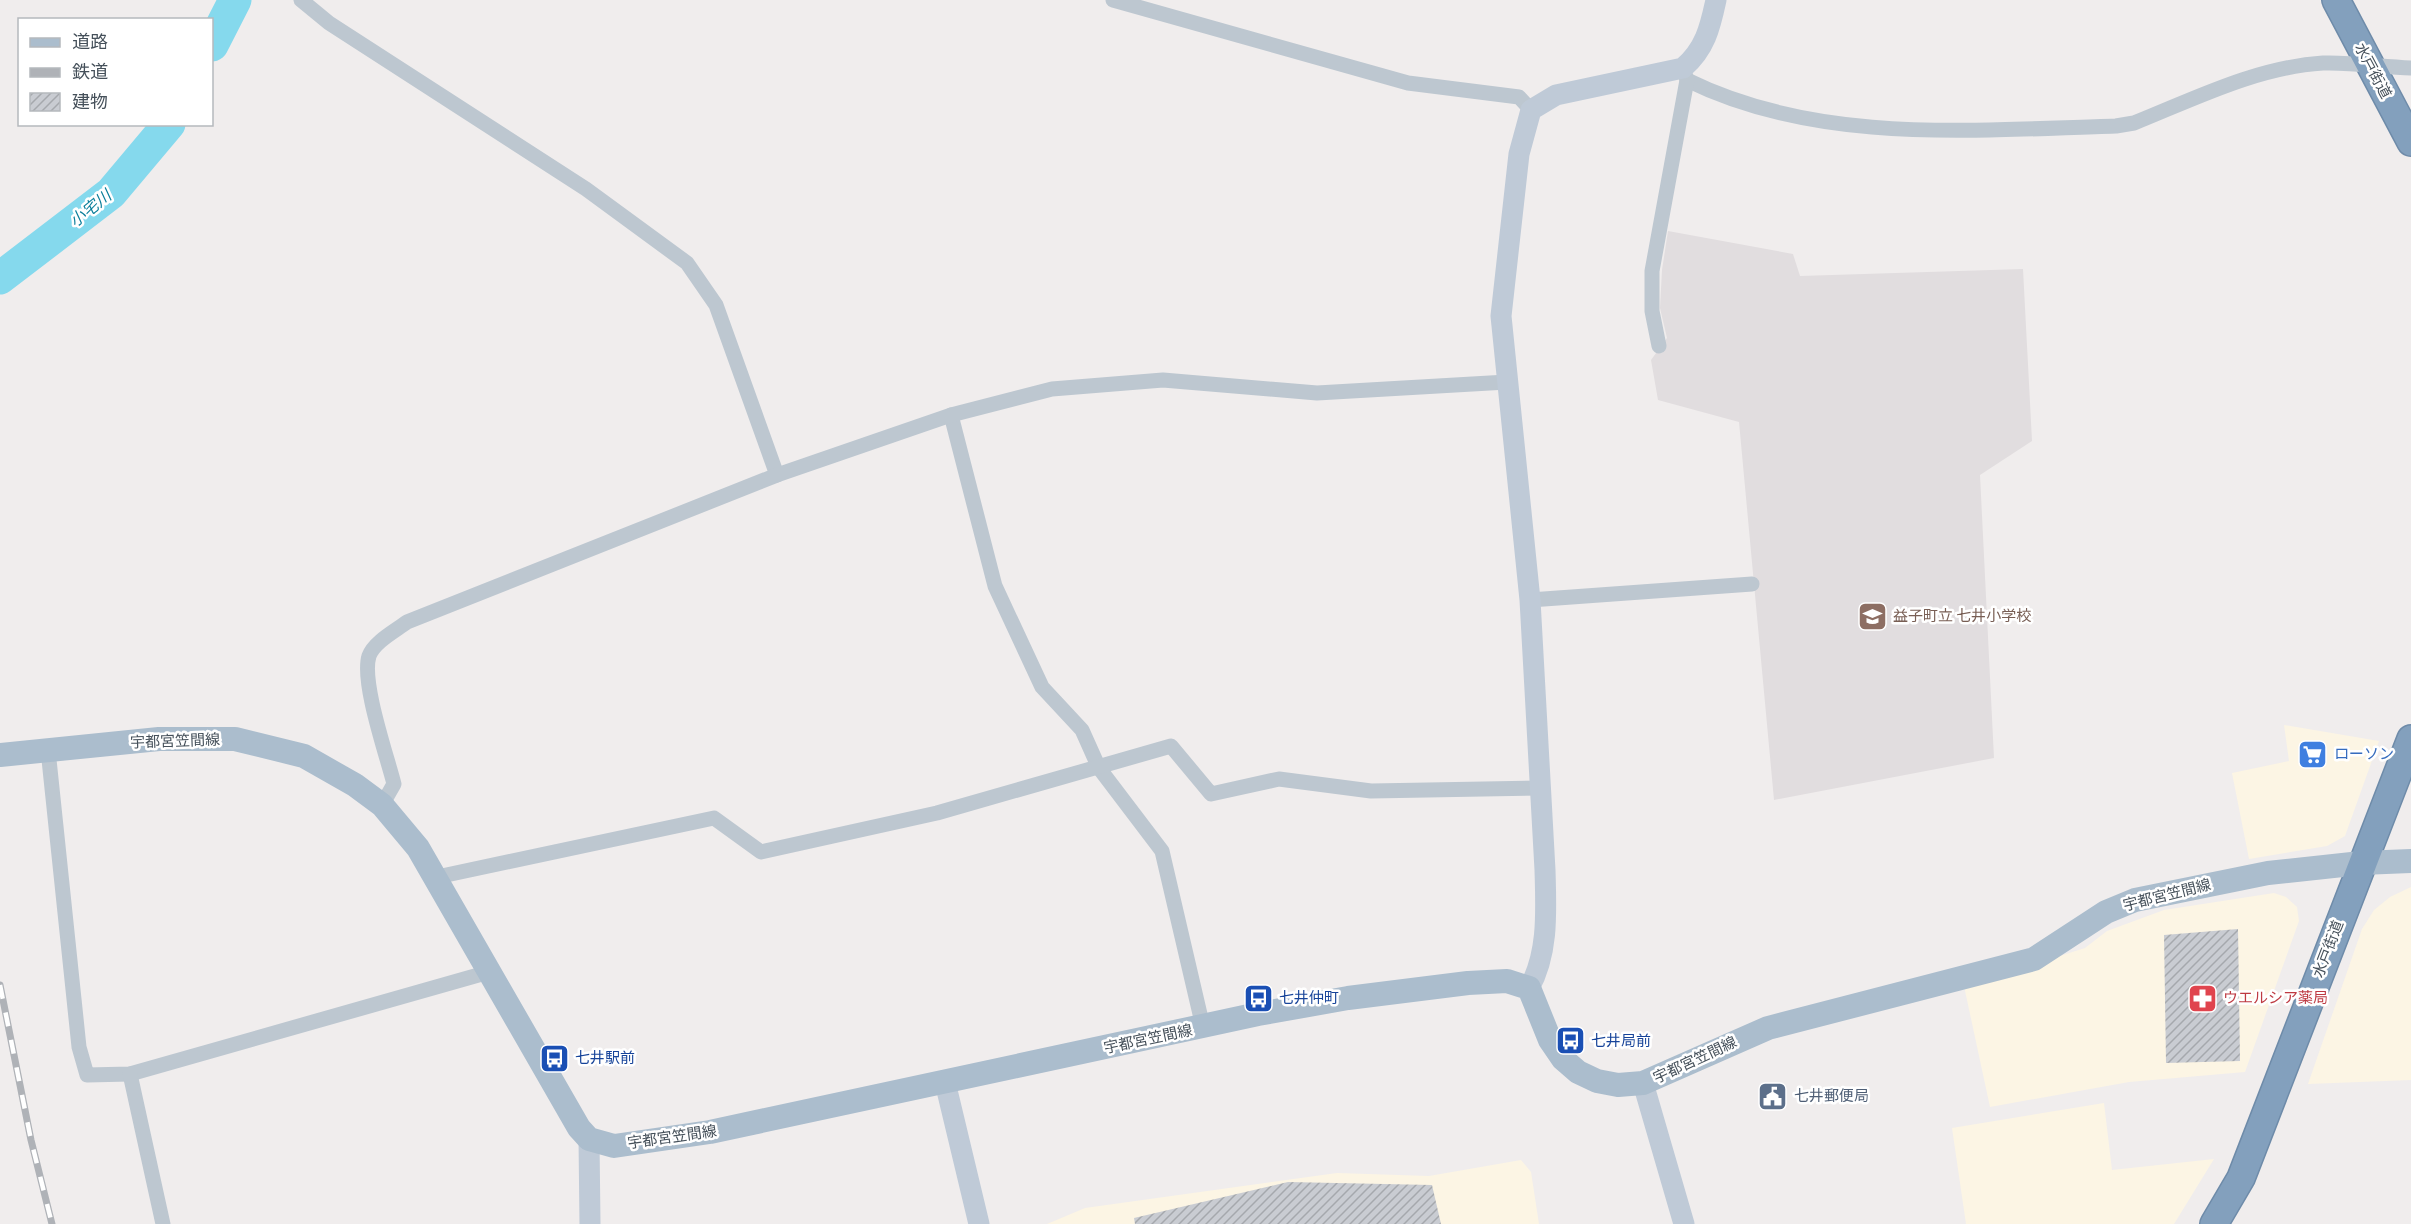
<svg xmlns="http://www.w3.org/2000/svg" width="2411" height="1224" font-family="'Titillium Web','Noto Sans JP',sans-serif">
<style>
.commercial{fill:#fcf5e4}
.education{fill:#e1dddf}
.lines{fill:none;stroke-linecap:round;stroke-linejoin:round}
.river{stroke:#85d9ed;stroke-width:33}
.building{fill:url(#building-hatch)}
.highway-casing{stroke:#6e8ba9;stroke-width:30}
.street{stroke:#bdc7d0;stroke-width:15}
.secondary{stroke:#bfcad7;stroke-width:21}
.primary{stroke:#abbdcd;stroke-width:24}
.highway{stroke:#83a0bd;stroke-width:27}
.rail-casing{stroke:#afb2b7;stroke-width:7}
.rail{stroke:#fff;stroke-width:4.5;stroke-dasharray:14;stroke-linecap:butt}
.labels{text-anchor:middle;stroke-width:5;stroke-linejoin:round;paint-order:stroke}
.street-label{font-size:15px;fill:#45505a;stroke:#fff}
.education-label{font-size:15px;fill:#785e54;stroke:#fff;text-anchor:start}
.shop-label{font-size:15px;fill:#366cbe;stroke:#fff;text-anchor:start}
.transit-label{font-size:15px;fill:#164399;stroke:#fff;text-anchor:start}
.health-label{font-size:15px;fill:#be3a42;stroke:#fff;text-anchor:start}
.service-label{font-size:15px;fill:#4e5e75;stroke:#fff;text-anchor:start}
.water-label{font-size:16px;font-style:italic;fill:#0a7e9a;stroke:#fff}
</style>
<defs>
<pattern id="building-hatch" width="6" height="6" patternUnits="userSpaceOnUse" patternTransform="scale(1.5)"><rect width="6" height="6" fill="#c9ccd2"/><path d="M-1 1l2-2M0 6l6-6M5 7l2-2" fill="none" stroke="#a5a8ad"/></pattern>
</defs>
<rect width="100%" height="100%" fill="#f0eded"/>
<g class="commercial">
<path d="M2284,725L2379,741L2345,836L2327,846L2249,859L2232,773L2289,761Z"/>
<path d="M2411,887V1080L2308,1084L2362,929L2374,910L2390,897Z"/>
<path d="M2274,893L2286,897L2297,907L2299,921L2245,1072L2129,1082L1990,1107L1964,986L2085,948L2107,931L2164,910Z"/>
<path d="M2104,1103L2112,1170L2214,1159L2174,1224H1966L1952,1128Z"/>
<path d="M1521,1160L1531,1172L1539,1224H1047L1085,1208L1337,1173L1429,1176Z"/>
</g>
<path class="education" d="M1668,231L1793,254L1800,276L2023,269L2032,441L1980,475L1994,758L1774,800L1739,422L1658,400L1651,360L1667,338L1660,308L1662,270Z"/>
<g class="lines">
<g class="river">
<path d="M212,45L235,0"/>
<path d="M0,278L111,193L169,124"/>
</g>
</g>
<g class="building">
<path d="M2238,929L2240,1061L2166,1063L2164,935Z"/>
<path d="M1288,1182L1432,1185L1441,1224H1135L1134,1218Z"/>
</g>
<g class="lines">
<defs>
<g id="highway">
<path d="M2336,0L2411,142"/>
<path d="M2214,1224L2241,1178L2411,739"/>
</g>
</defs>
<use href="#highway" class="highway-casing"/>
<g class="street">
<path d="M301,0L329,23L586,189L687,263L716,305L777,475"/>
<path d="M1113,0L1408,83L1519,97L1531,110"/>
<path d="M1687,80C1819,145 1974,130 2116,126L2134,123C2194,99 2257,67 2323,63C2352,62 2382,67 2411,68"/>
<path d="M1659,346L1652,311V271L1687,80L1684,71"/>
<path d="M951,415L995,586L1042,687L1082,730L1099,768L1162,851L1203,1027"/>
<path d="M1530,600L1752,584"/>
<path d="M48,750L79,1047L87,1075L130,1074L489,972"/>
<path d="M382,805L394,784C387,756 361,682 369,656C374,642 395,631 407,622L777,475L951,415L1052,389L1163,380L1317,393L1507,382"/>
<path d="M437,877L714,818L761,852L937,813L1171,746L1211,794L1279,779L1371,791L1540,788"/>
<path d="M130,1074L163,1224"/>
</g>
<g class="secondary">
<path d="M1529,988C1549,953 1546,909 1545,870L1530,600L1501,316L1519,154L1531,110L1556,95L1683,68C1705,49 1710,28 1716,0"/>
<path d="M945,1082L979,1224"/>
<path d="M1643,1083L1684,1224"/>
<path d="M589,1139L590,1224"/>
</g>
<path class="primary" d="M0,755L159,739H235L304,756L355,785L382,805L418,848L579,1128L589,1139L614,1146L710,1132L1258,1014L1348,998L1468,983L1507,981L1529,988L1550,1040L1563,1059L1578,1072L1597,1081L1618,1085L1643,1083L1768,1028L2034,959L2106,912L2135,900L2268,873L2361,863L2411,861"/>
<use href="#highway" class="highway"/>
<defs>
<path id="rail" d="M0,985L31,1140L52,1224"/>
</defs>
<use href="#rail" class="rail-casing"/>
<use href="#rail" class="rail"/>
</g>
<defs>
<symbol id="school-square" viewBox="-11 -11 22 22"><rect x="-9" y="-9" width="18" height="18" rx="4" fill="#8d6e63" stroke="#fff"/><path d="M0-5L7-2L0 1L-7-2ZM-4 1L0 2.5L4 1V4Q0 6-4 4Z" fill="#fff"/></symbol>
<symbol id="supermarket-square" viewBox="-11 -11 22 22"><rect x="-9" y="-9" width="18" height="18" rx="4" fill="#3f7fe0" stroke="#fff"/><path d="M-6-5.5h2.5l.6 2H6L4.5 2H-2.5L-4.4-4H-6ZM-1.5 3.2a1.3 1.3 0 1 0 .1 0ZM3 3.2a1.3 1.3 0 1 0 .1 0Z" fill="#fff"/></symbol>
<symbol id="bus-square" viewBox="-11 -11 22 22"><rect x="-9" y="-9" width="18" height="18" rx="4" fill="#1a4fb4" stroke="#fff"/><path d="M-5-6H5V4H4V6H2V4H-2V6H-4V4H-5ZM-3.5-4V0h7V-4ZM-3.5 1.2v1.5H-2V1.2ZM2 1.2v1.5H3.5V1.2Z" fill="#fff"/></symbol>
<symbol id="pharmacy-square" viewBox="-11 -11 22 22"><rect x="-9" y="-9" width="18" height="18" rx="4" fill="#e0444e" stroke="#fff"/><path d="M-2-6h4v4h4v4h-4v4h-4v-4h-4v-4h4Z" fill="#fff"/></symbol>
<symbol id="civic-square" viewBox="-11 -11 22 22"><rect x="-9" y="-9" width="18" height="18" rx="4" fill="#5c6f8a" stroke="#fff"/><path d="M-.6-6.5H3V-4.5H.6V-3L4-1V1h2V6H-6V1h2V-1L-.6-3ZM-1.2 2.5V6h2.4V2.5Z" fill="#fff"/></symbol>
</defs>
<g fill-rule="evenodd">
<use href="#school-square" x="1856" y="600" width="33" height="33"/>
<use href="#supermarket-square" x="2296" y="738" width="33" height="33"/>
<use href="#bus-square" x="1242" y="982" width="33" height="33"/>
<use href="#pharmacy-square" x="2186" y="982" width="33" height="33"/>
<use href="#bus-square" x="1554" y="1024" width="33" height="33"/>
<use href="#bus-square" x="538" y="1042" width="33" height="33"/>
<use href="#civic-square" x="1756" y="1080" width="33" height="33"/>
</g>
<g class="labels">
<g class="street-label">
<text transform="translate(2373 71) rotate(62)" y="5">水戸街道</text>
<text transform="translate(175 741) rotate(-2)" y="5">宇都宮笠間線</text>
<text transform="translate(2167 895) rotate(-14)" y="5">宇都宮笠間線</text>
<text transform="translate(2328 949) rotate(-69)" y="5">水戸街道</text>
<text transform="translate(1148 1039) rotate(-12)" y="5">宇都宮笠間線</text>
<text transform="translate(1695 1060) rotate(-25)" y="5">宇都宮笠間線</text>
<text transform="translate(672 1137) rotate(-8)" y="5">宇都宮笠間線</text>
</g>
<g class="education-label">
<text x="1893" y="621">益子町立 七井小学校</text>
</g>
<g class="shop-label">
<text x="2334" y="759">ローソン</text>
</g>
<g class="transit-label">
<text x="1279" y="1003">七井仲町</text>
<text x="1591" y="1046">七井局前</text>
<text x="575" y="1063">七井駅前</text>
</g>
<g class="health-label">
<text x="2223" y="1003">ウエルシア薬局</text>
</g>
<g class="service-label">
<text x="1794" y="1101">七井郵便局</text>
</g>
<g class="water-label">
<text transform="translate(90 208) rotate(-39)" y="6">小宅川</text>
</g>
</g>
<rect x="18" y="18" width="195" height="108" fill="#ffffff" stroke="#b5b9bd" stroke-width="1.5"/>
<rect x="30" y="38" width="30" height="9" fill="#abbdcd" stroke="#b5b9bd" stroke-width="1.5"/>
<text x="72" y="48" font-size="18" fill="#45505a">道路</text>
<rect x="30" y="68" width="30" height="9" fill="#afb2b7" stroke="#b5b9bd" stroke-width="1.5"/>
<text x="72" y="78" font-size="18" fill="#45505a">鉄道</text>
<rect x="30" y="93" width="30" height="18" fill="url(#building-hatch)" stroke="#b5b9bd" stroke-width="1.5"/>
<text x="72" y="108" font-size="18" fill="#45505a">建物</text>
</svg>
